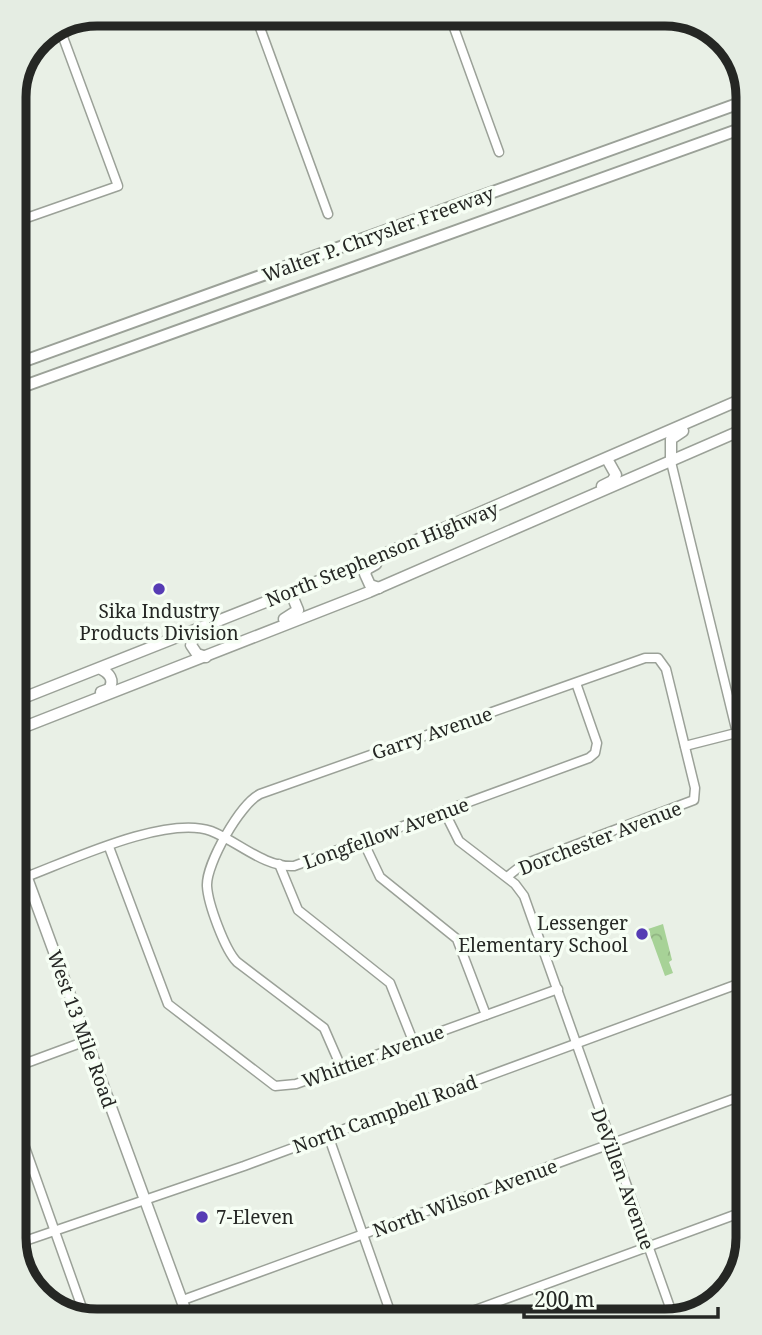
<svg xmlns="http://www.w3.org/2000/svg" width="762" height="1335" font-family="'Noto Serif',serif">
<style>
.forest{fill:url(#forest-crowns)}
.lines{fill:none;stroke-linecap:round;stroke-linejoin:round}
.minor-casing{stroke:#9ba198;stroke-width:11}
.major-casing{stroke:#9ba198;stroke-width:13}
.highway-casing{stroke:#9ba198;stroke-width:14}
.minor{stroke:#fff;stroke-width:8}
.major{stroke:#fff;stroke-width:10}
.highway{stroke:#fff;stroke-width:10}
.poi-dot{fill:#563cb4;stroke:#f6fef4;stroke-width:2.5}
.labels{text-anchor:middle;stroke-width:7;stroke-linejoin:round;paint-order:stroke}
.street-label{font-size:19px;fill:#252724;stroke:#f6fef4}
.poi-label{font-size:19px;fill:#252724;stroke:#f6fef4}
.rim{fill:none;stroke:#252724;stroke-width:9}
</style>
<defs>
<pattern id="forest-crowns" width="20" height="18" patternUnits="userSpaceOnUse" patternTransform="scale(1.75)"><rect width="20" height="18" fill="#a7d297"/><path d="M2 6a3 3 0 1 1 6 0M12 15a3 3 0 1 1 6 0" fill="none" stroke="#90b482"/></pattern>
</defs>
<rect width="100%" height="100%" fill="#e9f0e6"/>
<path class="forest" d="M663,924L672,960L669,962L673,973L665,976L648,929Z"/>
<g class="lines">
<defs>
<g id="minor">
<path d="M255,14L328,214"/>
<path d="M449,14L499,152"/>
<path d="M15,222L118,186L60,29"/>
<path d="M671,462L737,733"/>
<path d="M685,746L744,731"/>
<path d="M444,811L459,841L515,884L524,896L672,1313"/>
<path d="M363,841L380,877L457,939L486,1015"/>
<path d="M109,847L168,1004L275,1086L296,1084L558,989"/>
<path d="M279,864L298,910L390,983L413,1041"/>
<path d="M26,877C71,860 166,815 211,831C237,841 265,868 294,866L589,758L595,753L597,743L576,683"/>
<path d="M21,1065L86,1041"/>
<path d="M341,1067L324,1028L237,962C225,950 208,904 207,886C206,864 240,804 260,794L645,658H658L666,669L695,788L694,800L522,865L507,877"/>
<path d="M328,1135L392,1317"/>
<path d="M21,1136L86,1319"/>
<path d="M22,1242L244,1166L746,981"/>
<path d="M183,1300L747,1094"/>
<path d="M459,1316L748,1210"/>
</g>
<g id="major">
<path d="M671,462V439L683,431"/>
<path d="M602,486L612,481L616,475L607,459"/>
<path d="M376,564L367,569L365,574L370,585L379,588"/>
<path d="M284,619L298,610L291,593"/>
<path d="M202,634L193,639L191,645L197,654L206,657"/>
<path d="M101,692L109,689C115,680 109,673 101,669"/>
<path d="M18,700L359,565L742,399"/>
<path d="M19,729L369,592L742,430"/>
<path d="M20,859L189,1320"/>
</g>
<g id="highway">
<path d="M16,364L740,103"/>
<path d="M16,389L740,129"/>
</g>
</defs>
<use href="#minor" class="minor-casing"/>
<use href="#major" class="major-casing"/>
<use href="#highway" class="highway-casing"/>
<use href="#minor" class="minor"/>
<use href="#major" class="major"/>
<use href="#highway" class="highway"/>
</g>
<g class="poi-dot">
<circle cx="159" cy="589" r="7"/>
<circle cx="642" cy="934" r="7"/>
<circle cx="202" cy="1217" r="7"/>
</g>
<g class="labels">
<g class="street-label">
<text transform="translate(378 234) rotate(-20)" y="7">Walter P. Chrysler Freeway</text>
<text transform="translate(382 554) rotate(-22)" y="7">North Stephenson Highway</text>
<text transform="translate(432 733) rotate(-19)" y="7">Garry Avenue</text>
<text transform="translate(386 833) rotate(-20)" y="7">Longfellow Avenue</text>
<text transform="translate(600 838) rotate(-21)" y="7">Dorchester Avenue</text>
<text transform="translate(82 1029) rotate(70)" y="7">West 13 Mile Road</text>
<text transform="translate(373 1056) rotate(-20)" y="7">Whittier Avenue</text>
<text transform="translate(385 1114) rotate(-20)" y="7">North Campbell Road</text>
<text transform="translate(623 1179) rotate(70)" y="7">DeVillen Avenue</text>
<text transform="translate(465 1198) rotate(-20)" y="7">North Wilson Avenue</text>
</g>
<g class="poi-label">
<text x="159" y="618">Sika Industry<tspan x="159" dy="22">Products Division</tspan></text>
<text x="628" y="930" text-anchor="end">Lessenger<tspan x="628" dy="22">Elementary School</tspan></text>
<text x="216" y="1224" text-anchor="start">7-Eleven</text>
</g>
</g>
<path d="M0 0H762V1335H0ZM97 26H665A71 71 0 0 1 736 97V1238A71 71 0 0 1 665 1309H97A71 71 0 0 1 26 1238V97A71 71 0 0 1 97 26Z" fill="#e5ede3" fill-rule="evenodd"/>
<path class="rim" d="M97 26H665A71 71 0 0 1 736 97V1238A71 71 0 0 1 665 1309H97A71 71 0 0 1 26 1238V97A71 71 0 0 1 97 26Z"/>
<path d="M524 1307v10h194v-10" fill="none" stroke="#252724" stroke-width="3.5"/>
<text x="534" y="1307" font-size="21" fill="#252724" stroke="#f6fef4" stroke-width="5" paint-order="stroke">200 m</text>
</svg>
